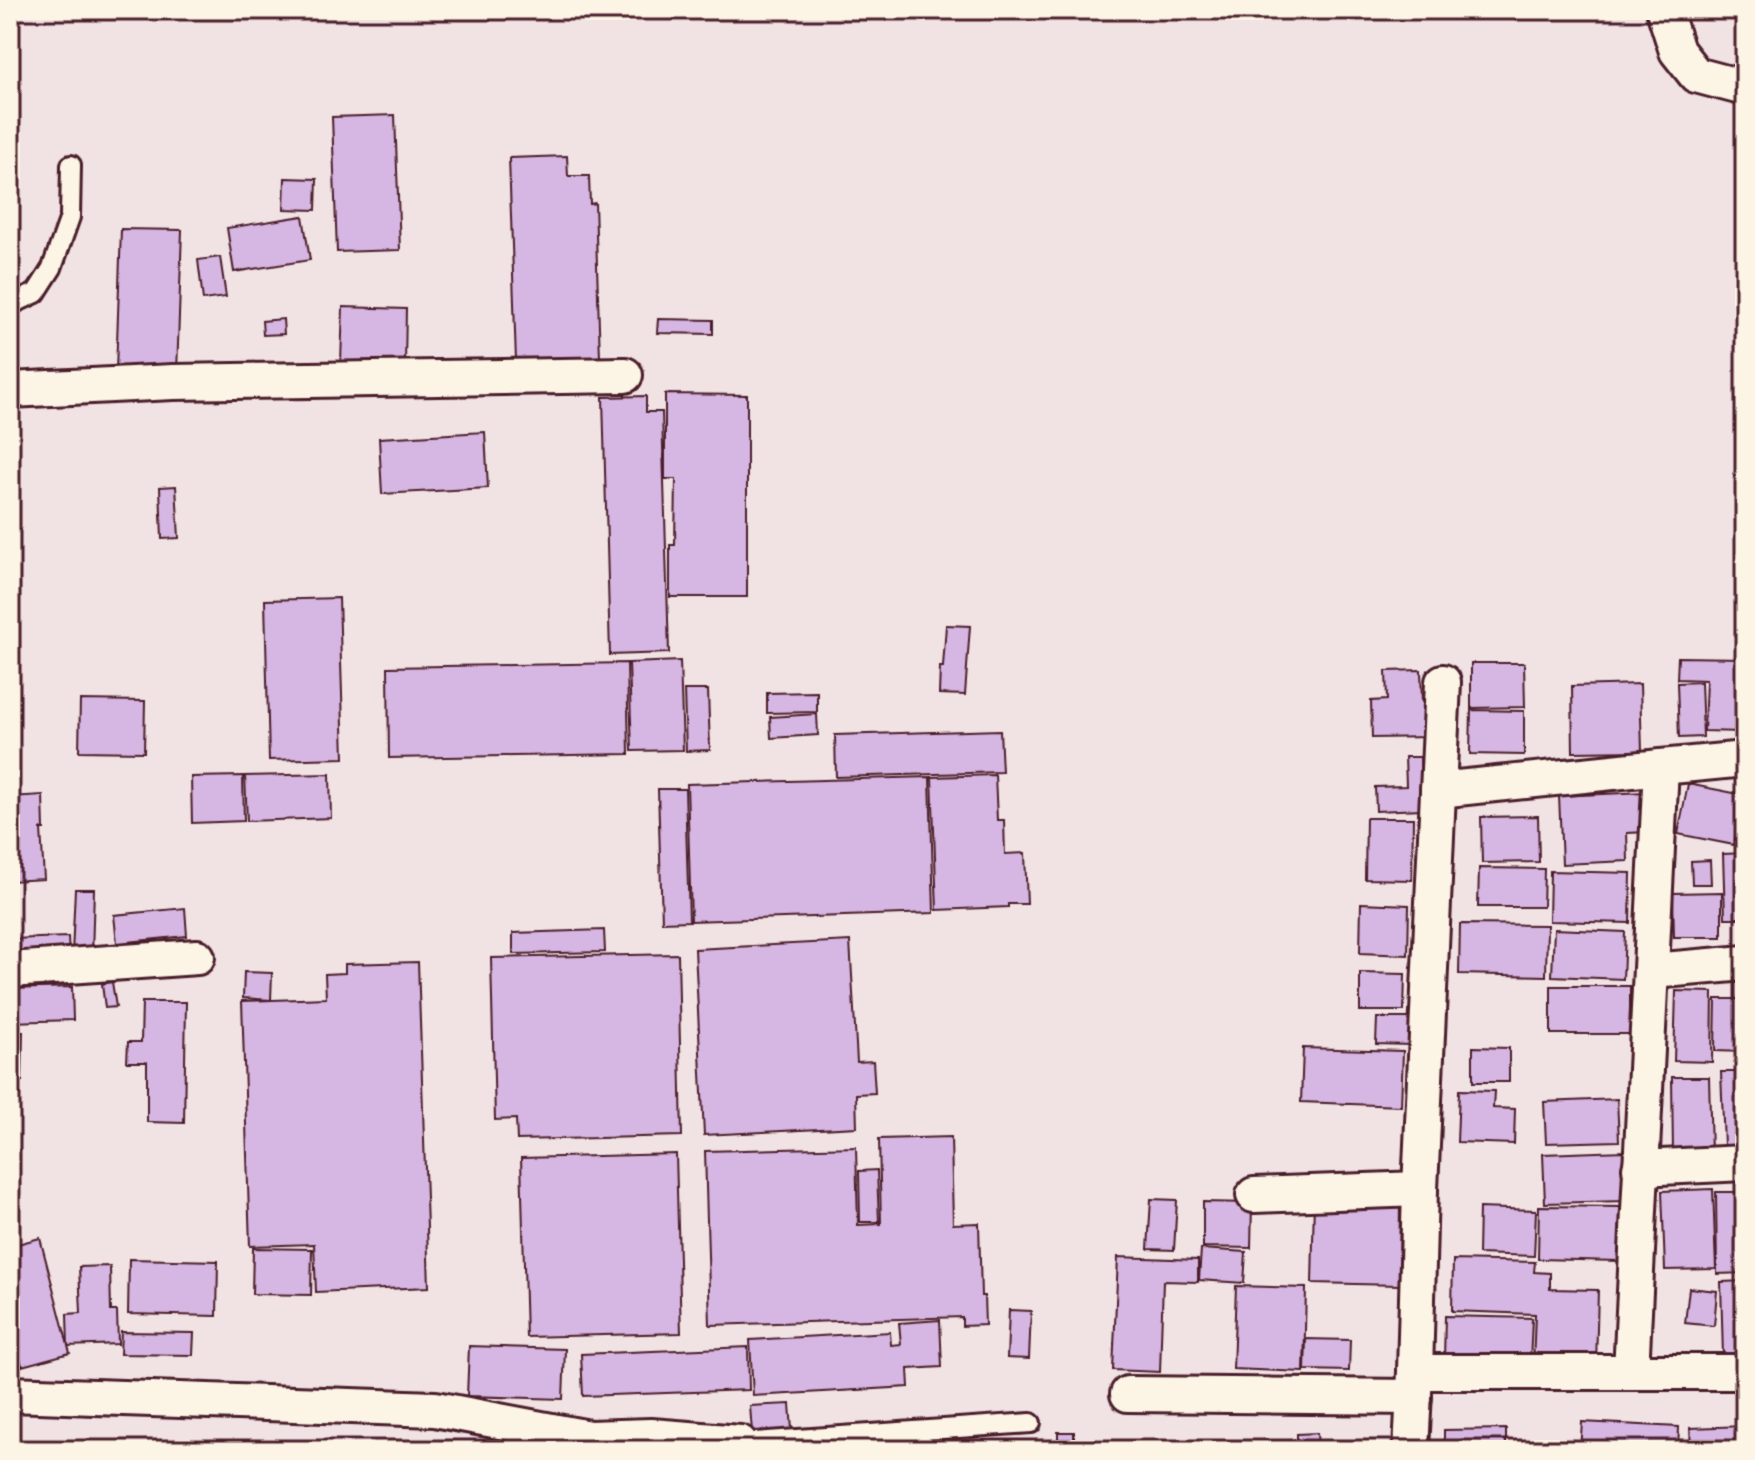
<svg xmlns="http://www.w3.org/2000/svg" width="1755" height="1460" font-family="Mali,sans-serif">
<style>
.building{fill:#d6b6e2;stroke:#4a1f2b;stroke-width:2}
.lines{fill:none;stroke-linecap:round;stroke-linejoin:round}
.service-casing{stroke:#4a1f2b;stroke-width:24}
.minor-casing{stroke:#4a1f2b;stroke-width:40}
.service{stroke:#fcf5e5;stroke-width:18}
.minor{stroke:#fcf5e5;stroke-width:34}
</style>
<rect width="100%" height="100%" fill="#f1e2e4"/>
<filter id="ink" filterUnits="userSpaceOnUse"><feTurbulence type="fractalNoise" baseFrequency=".0125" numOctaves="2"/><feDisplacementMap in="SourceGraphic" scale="16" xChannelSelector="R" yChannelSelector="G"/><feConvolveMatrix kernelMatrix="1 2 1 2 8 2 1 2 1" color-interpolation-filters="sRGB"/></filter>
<g filter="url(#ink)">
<g class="building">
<path d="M1331,10H1367V18L1331,19Z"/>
<path d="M395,115L400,250L337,252L332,117Z"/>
<path d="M567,156L568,176H589L590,204L595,203L600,358L516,361L509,158Z"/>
<path d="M285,178L317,179L316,210L284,209Z"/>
<path d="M303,216L310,260L234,272L227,228Z"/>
<path d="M121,229L182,230L177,373L116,371Z"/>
<path d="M220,257L226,297L203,300L198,260Z"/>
<path d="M343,307L406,309L405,365L341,362Z"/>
<path d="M283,319L284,334L263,335L262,321Z"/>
<path d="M658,319L713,320V334L657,333Z"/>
<path d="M665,394L747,395V597H670V545H675L676,479H665Z"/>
<path d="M646,396V412H662L669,653L610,655L603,397Z"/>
<path d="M485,432L488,488L382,494L379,438Z"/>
<path d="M176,486L179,538L162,539L160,487Z"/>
<path d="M339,598L344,758L269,760L265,600Z"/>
<path d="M946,625L970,626L965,695L939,694L940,667H943Z"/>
<path d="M1678,657L1744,658L1742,732L1704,731L1706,680L1677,679Z"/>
<path d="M680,661L683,750L632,751L629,663Z"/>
<path d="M627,663L629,754L389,758L388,667Z"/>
<path d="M1471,663H1524L1525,707L1471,708Z"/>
<path d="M1421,670L1422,702H1430L1431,737L1372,738L1371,701L1387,700L1386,671Z"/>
<path d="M1701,682L1703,737L1679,738L1677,683Z"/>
<path d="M1640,684L1642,751L1573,752L1572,686Z"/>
<path d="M684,690H708L710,750L686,751Z"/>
<path d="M817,692V712L767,713V693Z"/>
<path d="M80,700L145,701L144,752L79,751Z"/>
<path d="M1471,710L1524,711V755L1470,754Z"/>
<path d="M817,714L818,735L771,738L770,717Z"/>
<path d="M1000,730L1002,772L836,777L835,735Z"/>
<path d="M1405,757H1420L1422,809L1376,811L1375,787L1406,786Z"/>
<path d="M330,774L331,818L247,821L245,776Z"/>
<path d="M995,775L997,820H1004L1005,854L1025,853L1027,904H1008V907L937,910L932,777Z"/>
<path d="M243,776L244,821L192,823L191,777Z"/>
<path d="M930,777L934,913L691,921L687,784Z"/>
<path d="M1688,784L1744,795L1734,845L1678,834Z"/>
<path d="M658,789H685L689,921L662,922Z"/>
<path d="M1646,792L1648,832L1627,833L1628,861L1562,864L1559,796Z"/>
<path d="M43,795L44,829H41L44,879L10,881V797Z"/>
<path d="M1538,816L1539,862L1482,863L1481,817Z"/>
<path d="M1366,818H1413L1412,880L1365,879Z"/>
<path d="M1745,853V918H1725L1723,854Z"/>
<path d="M1710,860L1711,884H1692L1691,861Z"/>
<path d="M1479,868L1544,869L1543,907H1478Z"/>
<path d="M1550,871L1631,873L1630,923L1549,921Z"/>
<path d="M75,889H94L92,955L72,954Z"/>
<path d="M1722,892V937H1674L1673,893Z"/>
<path d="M1361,903L1409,905L1408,955L1360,953Z"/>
<path d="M185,908L187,936L117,943L114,915Z"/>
<path d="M1460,924L1547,925L1546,976L1459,974Z"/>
<path d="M1554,929L1625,932L1623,979L1552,976Z"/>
<path d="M604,930L605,952L513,954V933Z"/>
<path d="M68,937L69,958L10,959V939Z"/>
<path d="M850,941L857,1062L873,1061L875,1093L856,1094L857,1127L704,1135L695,949Z"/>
<path d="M678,954L682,1136L517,1140L516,1119L495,1120L491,958Z"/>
<path d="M418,962L429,1287L316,1292L314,1244L250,1246L242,1001L326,998L325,974L345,973V964Z"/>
<path d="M244,972L272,973L271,1000L243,998Z"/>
<path d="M1360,973L1405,974L1404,1011H1360Z"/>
<path d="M112,982L116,1007L105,1008L102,984Z"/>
<rect x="1551" y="986" width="79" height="48"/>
<path d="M72,987L73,1020L10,1022V989Z"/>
<path d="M1676,991L1713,992L1712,1062L1674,1061Z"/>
<path d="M1738,997L1745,998V1052L1715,1051L1716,999H1738Z"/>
<path d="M142,1002H186L184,1123L147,1122V1062H127L128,1042H141Z"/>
<path d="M1377,1018H1411L1410,1045L1376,1044Z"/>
<path d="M10,1032H23L22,1081L10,1080Z"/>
<path d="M1473,1047L1509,1048V1082H1473Z"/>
<path d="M1303,1048L1403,1051L1401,1106L1301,1102Z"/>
<path d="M1721,1072H1745V1145L1724,1146Z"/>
<path d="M1672,1077H1709L1711,1153H1673Z"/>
<path d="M1459,1090L1494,1091L1493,1108L1515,1109L1514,1144L1457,1142Z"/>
<path d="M1617,1099L1619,1141L1546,1143L1544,1102Z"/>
<path d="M951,1137L953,1224L979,1223L981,1296H984L985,1325L962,1326V1317L710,1325L705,1151L856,1147L858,1225L881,1224L879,1139Z"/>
<path d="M1624,1151L1625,1201L1545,1203L1543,1154Z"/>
<path d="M676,1154L681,1333L526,1337L521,1158Z"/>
<path d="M877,1170L879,1222H860L859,1171Z"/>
<path d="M1713,1189L1716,1269L1665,1270L1662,1191Z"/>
<path d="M1716,1192H1745V1273L1717,1274Z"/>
<path d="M1151,1199L1177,1200L1174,1250L1148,1249Z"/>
<path d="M1314,1201L1400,1203L1399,1285L1312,1283Z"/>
<path d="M1203,1202L1252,1203L1251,1248L1203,1247Z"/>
<path d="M1539,1206L1620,1207L1619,1261L1538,1259Z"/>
<path d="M1479,1208L1536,1210L1534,1256L1478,1254Z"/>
<path d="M40,1238L70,1353L22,1366L10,1321V1246Z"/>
<path d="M253,1248L312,1249L311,1295L252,1294Z"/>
<path d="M1201,1249L1246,1252L1244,1283L1199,1280Z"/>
<path d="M1118,1257L1198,1260V1282L1163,1281L1160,1372L1113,1370Z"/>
<path d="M129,1259L218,1261L217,1316L128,1314Z"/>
<path d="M1453,1260L1535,1262L1534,1272L1550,1273V1289L1598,1290L1596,1366L1533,1365L1535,1314L1452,1311Z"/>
<path d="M110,1266L111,1311H117L118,1344L68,1346L67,1314L81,1313L79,1267Z"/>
<path d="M1745,1281V1356L1723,1357L1721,1282Z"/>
<path d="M1236,1286L1306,1288L1304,1372L1233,1369Z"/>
<path d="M1689,1288L1717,1291L1714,1326L1685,1323Z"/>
<path d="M1009,1310L1031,1311L1029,1359L1007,1358Z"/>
<path d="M1445,1316L1532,1318L1530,1363L1444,1360Z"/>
<path d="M940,1320L942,1367L908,1369L909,1387L753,1396L750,1340L890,1332L891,1345L901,1344L899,1323Z"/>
<path d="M121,1332L194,1333L193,1355L120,1354Z"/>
<path d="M1306,1339L1350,1340L1349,1371L1305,1370Z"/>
<path d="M469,1346L565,1349L563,1399L467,1396Z"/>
<path d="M748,1347L749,1390L583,1396L581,1354Z"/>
<path d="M790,1404L792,1430L752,1432L750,1406Z"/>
<path d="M1582,1422L1679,1427L1678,1450H1580Z"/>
<path d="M1745,1426V1450H1691L1690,1428Z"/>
<path d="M1506,1429V1450H1444V1430Z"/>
<rect x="1058" y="1432" width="16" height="18"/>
<path d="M1317,1433L1318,1450H1297V1434Z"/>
</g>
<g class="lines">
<defs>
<g id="service">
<path d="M10,305L36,293L52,268L70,217L71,165"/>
<path d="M740,1443L1031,1423"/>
</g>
<g id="minor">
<path d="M1664,10L1677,51L1696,75L1745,88"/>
<path d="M10,390L173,382L625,375"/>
<path d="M1438,790L1661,767"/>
<path d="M10,970L197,957"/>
<path d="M1652,971L1745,963"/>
<path d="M1640,1168L1745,1163"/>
<path d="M1254,1195L1420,1189"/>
<path d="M1415,1372L1420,1189L1443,682"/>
<path d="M1631,1372L1661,767L1745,759"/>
<path d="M10,1394L435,1409L589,1438L651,1436L740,1443"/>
<path d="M1128,1394L1414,1397"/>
<path d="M1411,1450L1415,1372H1745"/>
</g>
</defs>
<use href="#service" class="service-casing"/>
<use href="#minor" class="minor-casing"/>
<use href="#service" class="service"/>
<use href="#minor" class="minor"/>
</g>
</g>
<rect width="1755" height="1460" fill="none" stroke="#fcf5e5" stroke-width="40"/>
<rect x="20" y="20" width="1715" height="1420" fill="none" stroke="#4a1f2b" stroke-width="3" filter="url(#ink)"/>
</svg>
